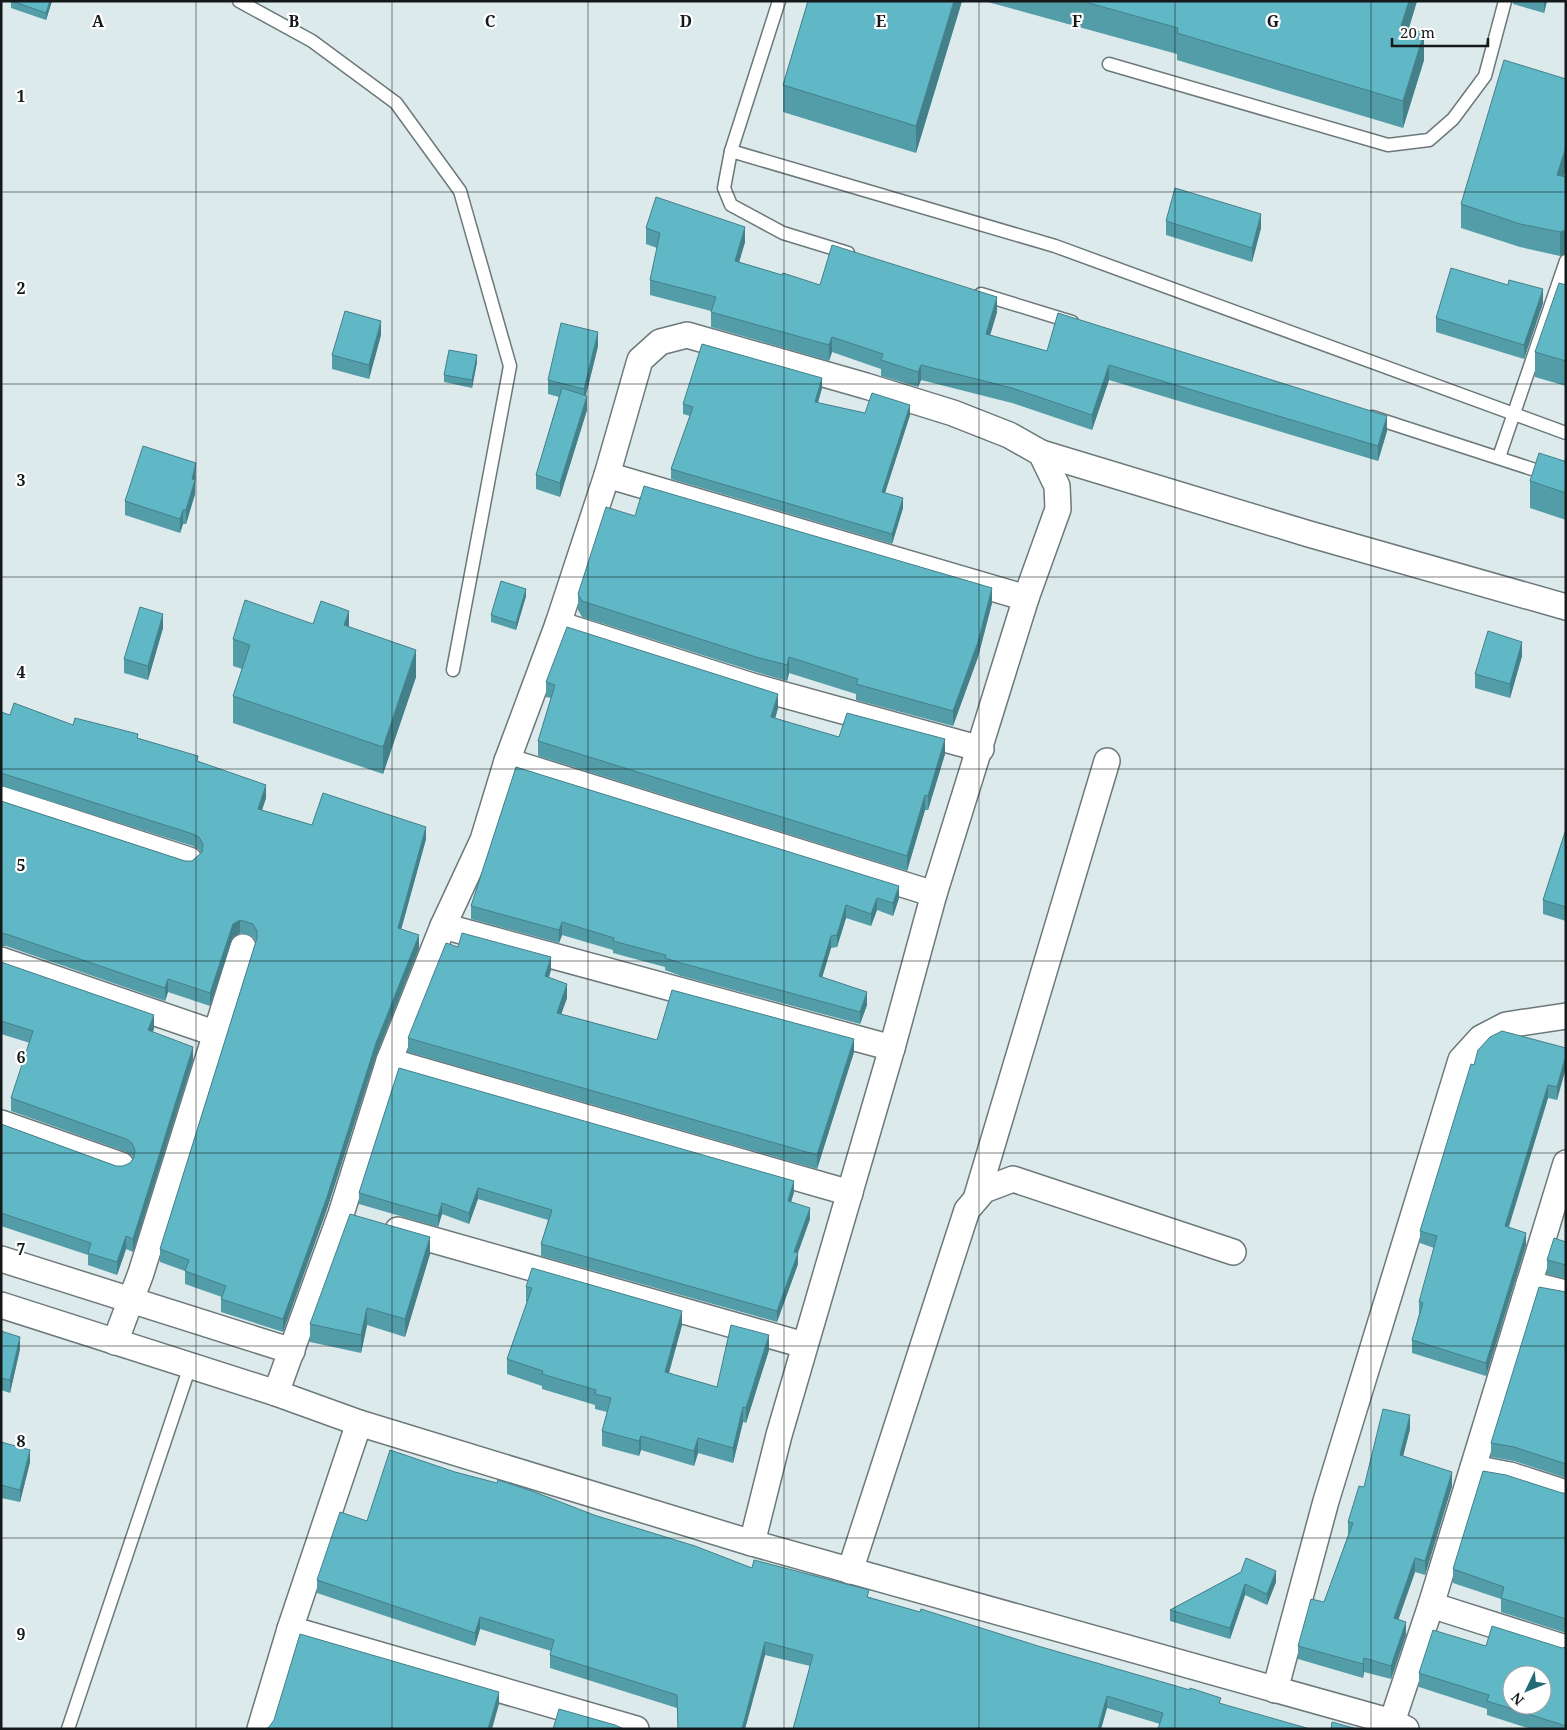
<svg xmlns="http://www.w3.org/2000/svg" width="1567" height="1730" font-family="'Noto Serif',serif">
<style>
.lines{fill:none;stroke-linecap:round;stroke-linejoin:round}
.lane-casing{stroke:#6c787a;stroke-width:15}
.street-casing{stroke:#6c787a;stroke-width:28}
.lane{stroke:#fff;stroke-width:12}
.street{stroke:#fff;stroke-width:25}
.wall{fill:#539da9}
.shaded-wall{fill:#43808a}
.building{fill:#60b7c5;stroke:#43808a;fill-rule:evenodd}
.grid{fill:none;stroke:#15191a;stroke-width:1;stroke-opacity:0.55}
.grid-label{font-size:16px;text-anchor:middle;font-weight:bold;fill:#15191a;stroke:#fff;stroke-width:4.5;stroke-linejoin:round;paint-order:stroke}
</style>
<rect width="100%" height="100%" fill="#dceaec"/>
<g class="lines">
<defs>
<g id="lane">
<path d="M239,1L312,41L396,103L460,191L510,366L453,670"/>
<path d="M779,1L731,151L1055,246L1566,433"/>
<path d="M1109,64L1388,145L1429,140L1453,119L1485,76L1505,1"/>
<path d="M731,151L724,188L731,205L783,233L848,253"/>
<path d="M981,294L1072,322"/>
<path d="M1372,417L1566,480"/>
<path d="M1499,457L1566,261"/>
<path d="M68,1729L190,1366"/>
</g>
<g id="street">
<path d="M1041,453L1309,534L1566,607"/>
<path d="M607,475L1026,598"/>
<path d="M558,624L752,686L981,749"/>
<path d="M507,761L934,894"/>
<path d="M1,799L189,860"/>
<path d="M443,926L892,1048"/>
<path d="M1,960L217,1034"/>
<path d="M389,1061L850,1193"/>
<path d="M1,1123L121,1165"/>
<path d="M976,1199L1107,761"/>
<path d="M398,1230L804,1345"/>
<path d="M1,1259L292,1351"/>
<path d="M1529,1284L1566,1293"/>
<path d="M1,1305L276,1393L359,1423L752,1543L1392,1722L1406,1729"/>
<path d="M115,1342L141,1273L243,947"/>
<path d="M276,1393L341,1214L389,1061L443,926L483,840L507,761L558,624L607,475L640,360L660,342L687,335L866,386L953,413L1009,435L1041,453L1057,486L1058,509L1026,598L934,894L892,1048L779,1435L752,1543"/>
<path d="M1473,1468L1510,1475L1566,1493"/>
<path d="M850,1571L967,1210L984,1190L1013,1179L1233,1252"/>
<path d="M1431,1605L1566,1648"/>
<path d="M290,1629L636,1729"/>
<path d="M1275,1690L1326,1501L1461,1060L1481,1038L1506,1025L1566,1016"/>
<path d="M1392,1722L1431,1605L1566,1163"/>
<path d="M260,1729L290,1629L359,1423"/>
</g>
</defs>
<use href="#lane" class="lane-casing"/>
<use href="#street" class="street-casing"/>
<use href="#lane" class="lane"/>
<use href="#street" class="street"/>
</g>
<g class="wall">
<path d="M11,1H52L46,20L11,8Z"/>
<path d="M808,1H962L916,153L783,112V85Z"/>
<path d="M984,1H1417L1409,28L1424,60L1403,128L1177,60V54Z"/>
<path d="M1513,1H1547L1544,13L1513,4Z"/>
<path d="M1566,79V170L1564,176L1560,256L1520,247L1461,228V204Z"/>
<path d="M1166,221L1261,228L1252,262L1166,235Z"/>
<path d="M646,228L745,242L739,262L782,275L820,285L997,312L990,335L1047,351L1058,313L1387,431L1378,461L1109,380L1092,430L1012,403L921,380L918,387L881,376V369L832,352L829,361L711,327V311L650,295V280L657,248L646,244Z"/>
<path d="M1566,285V386L1535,377V352Z"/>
<path d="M1543,303L1524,359L1436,332V318Z"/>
<path d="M381,335L369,379L332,369V355Z"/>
<path d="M598,346L586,395L587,410L560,497L536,489V475L559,397L548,394V380Z"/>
<path d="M477,362L472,388L444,382V375Z"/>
<path d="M822,388L818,403L865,413L910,415L885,493L903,508L892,544L671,479V469L690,416L683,414V404Z"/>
<path d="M1566,460V520L1530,508V481L1564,461Z"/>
<path d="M196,477L195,480V494L186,524H183L180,533L125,515V501Z"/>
<path d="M635,516L992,603L978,657L953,726L856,700V694L789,673L787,681L756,672L582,617L578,610V594Z"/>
<path d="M526,596L516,630L491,622V615Z"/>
<path d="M313,624L349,627L416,677L383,774L233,723V696L242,669L233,666V639Z"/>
<path d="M163,628L148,680L124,673V659Z"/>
<path d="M1522,656L1510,698L1475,688V674Z"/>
<path d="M546,682L778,708L775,719L839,737L945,754L928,810H925L907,871L538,756V741L551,698L546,697Z"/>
<path d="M1,712L10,715L73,725L138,738L198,762L266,798L262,810L312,825L426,839L401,929L419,948L376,1056L327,1209L283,1332L221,1312V1299L222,1297L185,1284V1271L160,1262V1249L256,941L253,937L240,933L233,937L210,1006L168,992L165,1001L6,946H1V801L185,861H192L201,853L199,850L193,846L1,786Z"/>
<path d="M516,767L899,898L893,916L877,910L871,926L846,918L837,947L831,948L822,977L867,1005L860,1024L681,976L665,970V967L613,953V950L562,935L559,943L471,919V906Z"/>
<path d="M1566,829V921L1543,914V900Z"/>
<path d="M458,947L551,970L549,977L567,998L561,1014L657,1040L854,1052L817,1169L408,1052V1038Z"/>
<path d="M1,962L154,1028L153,1032L193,1060L133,1252L126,1249L117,1275L88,1265V1255L1,1226V1124L116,1166H123L130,1163L133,1159L132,1156L126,1152L11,1111V1098L30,1043L1,1034Z"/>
<path d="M1566,1048L1557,1100L1548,1098L1509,1227L1526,1245L1486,1376L1412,1353V1340L1419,1314V1302L1434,1248L1420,1243V1231L1474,1065Z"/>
<path d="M399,1068L794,1192L791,1202L810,1219L798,1253V1264L777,1322L541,1256V1244L548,1220L478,1199L469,1224L442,1214L438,1227L359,1204V1193Z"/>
<path d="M1566,1242V1279L1547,1274V1260Z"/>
<path d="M430,1254L405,1337L367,1325L361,1353L310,1342V1324Z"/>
<path d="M526,1287L682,1325L669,1373L717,1387L769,1350L746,1423L743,1422L733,1463L698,1453L694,1466L641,1450L639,1456L602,1446V1431L607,1412L595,1409V1405L542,1389V1386L507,1374V1359L527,1302L526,1301Z"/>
<path d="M1566,1292V1478L1514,1461L1491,1457V1443Z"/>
<path d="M1,1331L20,1349L10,1393L1,1390Z"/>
<path d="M1410,1429L1403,1456L1452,1486L1425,1575L1415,1572L1398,1620L1406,1635L1391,1679L1364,1672L1363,1678L1298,1659V1646L1324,1602L1348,1535V1522L1364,1487Z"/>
<path d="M1,1442L30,1462L20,1502L1,1498Z"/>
<path d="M455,1472L594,1515L752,1568L869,1597L1221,1704L1160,1724L1107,1708L1101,1729H793L810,1666L765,1655L745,1729H678L677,1708L550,1668V1655L551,1651L480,1629L475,1646L317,1593V1580L367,1521Z"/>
<path d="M1562,1493H1566V1633L1501,1612V1599L1453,1583V1569Z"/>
<path d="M1241,1572L1276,1582L1267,1605L1245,1595L1230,1639L1170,1621V1610Z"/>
<path d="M1486,1646L1562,1648L1566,1647V1729H1531L1487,1715V1709L1419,1687V1673Z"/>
</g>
<g class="shaded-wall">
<path d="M50,1H52L46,20V13Z"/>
<path d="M954,1H962L916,153V126Z"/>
<path d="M1409,1H1417L1401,53V26Z"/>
<path d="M1544,1H1547L1544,13Z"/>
<path d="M1424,33V60L1403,128V101Z"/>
<path d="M1566,147V170L1557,198V175Z"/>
<path d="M1261,214V228L1252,262V248Z"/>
<path d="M745,227V242L735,276V261Z"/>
<path d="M1566,230V254L1560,256V232Z"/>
<path d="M1543,289V303L1524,359V345Z"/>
<path d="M997,297V312L986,349V334Z"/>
<path d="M381,321V335L369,379V365Z"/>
<path d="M598,332V346L584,403V389Z"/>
<path d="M832,337V352L829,361V345Z"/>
<path d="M477,355V362L472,388V380Z"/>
<path d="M921,365V380L918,387V372Z"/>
<path d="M1109,365V380L1092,430V415Z"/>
<path d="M822,378V388L815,412V402Z"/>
<path d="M587,396V410L560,497V483Z"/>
<path d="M910,405V415L882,502V492Z"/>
<path d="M1387,416V431L1378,461V446Z"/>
<path d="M196,463L195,494L186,524V510L192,479Z"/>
<path d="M903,498V508L892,544V534Z"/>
<path d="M183,510V524L180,533V519Z"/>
<path d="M992,588V603L978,657L953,726V711Z"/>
<path d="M526,589V596L516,630V623Z"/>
<path d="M349,611V638L344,625Z"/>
<path d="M163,614V628L148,680V666Z"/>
<path d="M1522,642V656L1510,698V684Z"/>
<path d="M416,650V677L383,774V747Z"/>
<path d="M789,657V673L787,681V665Z"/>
<path d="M778,694V708L771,732V717Z"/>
<path d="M945,739V754L928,810V796Z"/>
<path d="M266,785V798L258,822V809Z"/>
<path d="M925,795V810L907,871V856Z"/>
<path d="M426,827V839L398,941V928Z"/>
<path d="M899,886V898L893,916V903Z"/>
<path d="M877,898V910L871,926V914Z"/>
<path d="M846,905V918L837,947V935Z"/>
<path d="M240,920V933L233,937L210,1006V993L233,924Z"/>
<path d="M562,922V935L559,943V930Z"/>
<path d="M419,935V948L376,1056L327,1209L283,1332V1319L376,1043Z"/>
<path d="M831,936V948L819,988V976Z"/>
<path d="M551,957V970L545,989V976Z"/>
<path d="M168,979V992L165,1001V988Z"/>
<path d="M567,984V998L557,1026V1013Z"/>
<path d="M867,992V1005L860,1024V1012Z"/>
<path d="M154,1015V1028L148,1043V1030Z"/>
<path d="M854,1039V1052L817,1169V1155Z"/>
<path d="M193,1047V1060L133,1252V1239Z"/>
<path d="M1566,1055V1068L1557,1100V1087Z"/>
<path d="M1548,1085V1098L1505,1238V1226Z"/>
<path d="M794,1181V1192L788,1212V1201Z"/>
<path d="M478,1188V1199L469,1224V1213Z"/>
<path d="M442,1203V1214L438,1227V1216Z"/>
<path d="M810,1208V1219L794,1263V1252Z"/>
<path d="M1526,1233V1245L1486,1376V1363Z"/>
<path d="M126,1236V1249L117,1275V1262Z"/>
<path d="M430,1237V1254L405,1337V1319Z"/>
<path d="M798,1253V1264L777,1322V1311Z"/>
<path d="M367,1308V1325L361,1353V1335Z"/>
<path d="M682,1311V1325L665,1387V1372Z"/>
<path d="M769,1335V1350L746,1423V1408Z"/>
<path d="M20,1337V1349L10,1393V1380Z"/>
<path d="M743,1407V1422L733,1463V1448Z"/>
<path d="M1410,1415V1429L1400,1468V1455Z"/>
<path d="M641,1436V1450L639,1456V1441Z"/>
<path d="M698,1438V1453L694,1466V1451Z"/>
<path d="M30,1450V1462L20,1502V1490Z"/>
<path d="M1452,1472V1486L1425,1575V1561Z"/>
<path d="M1415,1558V1572L1394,1632V1618Z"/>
<path d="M1276,1571V1582L1267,1605V1594Z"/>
<path d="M1245,1584V1595L1230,1639V1628Z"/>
<path d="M480,1617V1629L475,1646V1633Z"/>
<path d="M1406,1622V1635L1391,1679V1666Z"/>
<path d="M765,1642V1655L745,1729H742Z"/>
<path d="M1364,1658V1672L1363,1678V1664Z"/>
<path d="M499,1692V1704L492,1729H488Z"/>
<path d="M1107,1696V1708L1101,1729H1098Z"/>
</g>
<g class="building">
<path d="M12,1H50L46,13Z"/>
<path d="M808,1H954L916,126L783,85Z"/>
<path d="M1082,1H1409L1401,26L1424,33L1403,101L1177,33L1178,28Z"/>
<path d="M1504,60L1566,79V147L1557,175L1566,177V230L1560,232L1520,224L1461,204Z"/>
<path d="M1175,188L1261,214L1252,248L1166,221Z"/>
<path d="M656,197L745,227L735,261L782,275L783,273L820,285L832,245L997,297L986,334L1047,351L1058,313L1387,416L1378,446L1109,365L1092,415L1012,388L921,365L918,372L881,360L883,354L832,337L829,345L711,312L716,297L650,280L660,233L646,228Z"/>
<path d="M1451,268L1508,285L1509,280L1543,289L1524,345L1436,318Z"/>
<path d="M1559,283L1566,285V361L1535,352Z"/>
<path d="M345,311L381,321L369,365L332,355Z"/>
<path d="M561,323L598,332L584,389L548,380Z"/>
<path d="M702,344L822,378L815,402L865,413L872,393L910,405L882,492L903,498L892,534L671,469L693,407L683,404Z"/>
<path d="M449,350L477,355L472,380L444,375Z"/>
<path d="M562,388L587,396L560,483L536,475Z"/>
<path d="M143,446L196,463L192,479L195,480L186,510H183L180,519L125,501Z"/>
<path d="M1539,453L1564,461L1566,460V493L1530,481Z"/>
<path d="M644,486L992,588L978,642L953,711L856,684L858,679L789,657L787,665L756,657L582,601L578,594L606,507L635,516Z"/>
<path d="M501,581L526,589L516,623L491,615Z"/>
<path d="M245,600L313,624L321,601L349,611L344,625L416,650L383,747L233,696L250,645L233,639Z"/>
<path d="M140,607L163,614L148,666L124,659Z"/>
<path d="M567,627L778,694L771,717L839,737L847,713L945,739L928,796L925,795L907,856L538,741L555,685L546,682Z"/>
<path d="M1488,631L1522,642L1510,684L1475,674Z"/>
<path d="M14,703L73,725L75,718L138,734L137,738L198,756L197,761L266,785L258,809L312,825L323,793L426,827L398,928L419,935L376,1043L327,1197L283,1319L221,1299L226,1286L185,1271L189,1260L160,1249L257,938V931L253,924L240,920L233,924L210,993L168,979L165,988L6,934L1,933V801L185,861H192L202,852L203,844L199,837L193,834L1,773V712L10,715Z"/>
<path d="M516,767L899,886L893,903L877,898L871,914L846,905L837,935L831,936L819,976L867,992L860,1012L681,963L665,958L666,955L613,941L614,938L562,922L559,930L471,906Z"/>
<path d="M1566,829V907L1543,900Z"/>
<path d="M462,933L551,957L545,976L567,984L557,1013L657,1040L672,990L854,1039L817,1155L408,1038L446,943L458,947Z"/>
<path d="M1,962L154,1015L148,1030L193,1047L133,1239L126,1236L117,1262L88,1253L91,1243L1,1213V1124L116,1166H123L130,1163L134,1157L135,1150L132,1143L126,1139L11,1098L33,1031L1,1021Z"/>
<path d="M1502,1031L1566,1048V1055L1557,1087L1548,1085L1505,1226L1526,1233L1486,1363L1412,1340L1423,1303L1419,1302L1437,1236L1420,1231L1471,1064L1474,1065L1478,1050L1490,1037Z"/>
<path d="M399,1068L794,1181L788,1201L810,1208L794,1252L798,1253L777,1311L541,1244L552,1210L478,1188L469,1213L442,1203L438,1216L359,1193Z"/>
<path d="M350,1214L430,1237L405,1319L367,1308L361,1335L310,1324Z"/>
<path d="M1554,1238L1566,1242V1265L1547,1260Z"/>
<path d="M532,1268L682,1311L665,1372L717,1387L731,1325L769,1335L746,1408L743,1407L733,1448L698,1438L694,1451L641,1436L639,1441L602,1431L611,1398L595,1394L596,1390L542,1374L543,1371L507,1359L532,1288L526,1287Z"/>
<path d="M1539,1287L1566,1292V1464L1514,1447L1491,1443Z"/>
<path d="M1,1331L20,1337L10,1380L1,1378Z"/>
<path d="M1383,1409L1410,1415L1400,1455L1452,1472L1425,1561L1415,1558L1394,1618L1406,1622L1391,1666L1364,1658L1363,1664L1298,1646L1311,1599L1324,1602L1353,1523L1348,1522L1359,1486L1364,1487Z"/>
<path d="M1,1442L30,1450L20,1490L1,1485Z"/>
<path d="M390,1450L455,1472L497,1483L498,1480L532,1491L594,1515L695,1546L752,1568L754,1560L869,1590L867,1597L920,1612L921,1609L1038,1646L1190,1690V1688L1221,1698L1219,1703L1310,1729H1158L1163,1713L1107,1696L1098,1729H793L813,1655L765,1642L742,1729H678L677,1695L550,1655L554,1640L480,1617L475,1633L317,1580L340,1512L367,1521Z"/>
<path d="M1483,1471L1506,1475L1562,1493H1566V1619L1501,1598L1504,1587L1453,1569Z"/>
<path d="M1246,1558L1276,1571L1267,1594L1245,1584L1230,1628L1170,1610L1241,1572Z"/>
<path d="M1492,1626L1562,1648L1566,1647V1726L1487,1701L1489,1695L1419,1673L1433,1630L1486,1646ZM1512,1675H1542V1705H1512Z"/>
<path d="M300,1634L499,1692L488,1729H266L269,1727L274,1720Z"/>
<path d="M559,1709L615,1725L624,1729H553Z"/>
<path d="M1332,1722L1357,1729H1331Z"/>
</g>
<path class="grid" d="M196,1V1729M392,1V1729M588,1V1729M784,1V1729M979,1V1729M1175,1V1729M1371,1V1729M1,192H1566M1,384H1566M1,577H1566M1,769H1566M1,961H1566M1,1153H1566M1,1346H1566M1,1538H1566"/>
<g class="grid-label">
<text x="98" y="27">A</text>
<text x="294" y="27">B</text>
<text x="490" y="27">C</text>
<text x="686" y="27">D</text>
<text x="881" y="27">E</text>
<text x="1077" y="27">F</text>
<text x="1273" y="27">G</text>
<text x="21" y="102">1</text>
<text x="21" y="294">2</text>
<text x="21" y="486">3</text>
<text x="21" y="678">4</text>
<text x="21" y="871">5</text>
<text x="21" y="1063">6</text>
<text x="21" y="1255">7</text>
<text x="21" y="1447">8</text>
<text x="21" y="1640">9</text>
</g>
<rect width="1567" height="1730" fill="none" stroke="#15191a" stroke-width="5"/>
<g transform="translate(1527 1690) rotate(227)"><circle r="24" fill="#ffffff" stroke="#a1a3a3"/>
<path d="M0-4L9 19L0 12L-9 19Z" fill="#216b75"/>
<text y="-8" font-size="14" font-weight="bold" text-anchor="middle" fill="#15191a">N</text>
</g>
<path d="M1392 38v8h96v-8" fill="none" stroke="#15191a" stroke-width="2.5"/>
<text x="1400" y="38" font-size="15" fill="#15191a" stroke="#ffffff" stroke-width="4" paint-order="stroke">20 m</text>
</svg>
